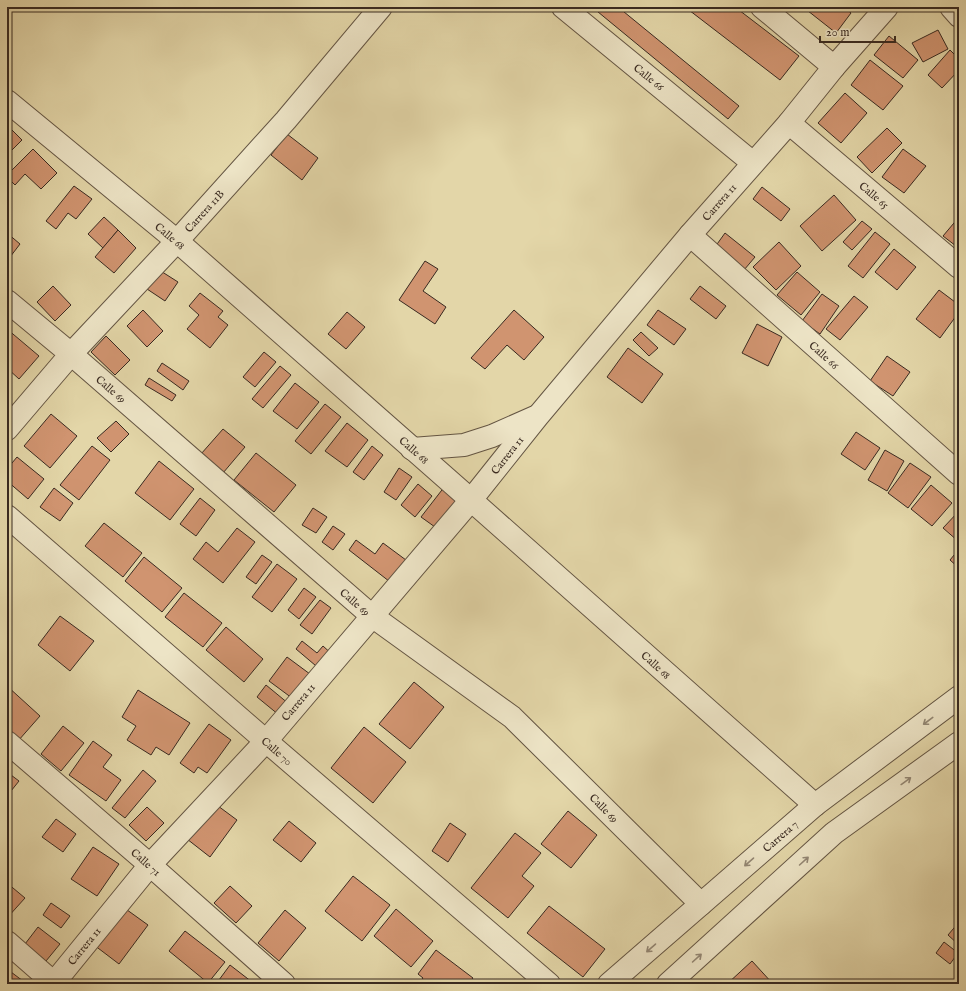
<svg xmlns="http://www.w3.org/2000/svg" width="966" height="991" font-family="'IM FELL English',serif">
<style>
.building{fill:#d09470;stroke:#392a21}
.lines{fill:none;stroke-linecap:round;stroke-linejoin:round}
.minor-casing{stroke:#645543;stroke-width:24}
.minor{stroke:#ede4c6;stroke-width:22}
.oneway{stroke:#938774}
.labels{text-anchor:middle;stroke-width:3;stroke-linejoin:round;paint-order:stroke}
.street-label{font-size:11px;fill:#392a21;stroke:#ede4c6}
</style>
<rect width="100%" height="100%" fill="#e3d6a8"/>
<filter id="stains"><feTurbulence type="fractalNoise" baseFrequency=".005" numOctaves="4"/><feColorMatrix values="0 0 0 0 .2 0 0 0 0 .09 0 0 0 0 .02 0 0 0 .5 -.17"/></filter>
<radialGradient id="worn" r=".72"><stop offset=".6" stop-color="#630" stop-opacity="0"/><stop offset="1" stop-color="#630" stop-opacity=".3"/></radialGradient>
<g class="building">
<path d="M592,7H618L739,106L728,119Z"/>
<path d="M685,7H735L799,56L780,80Z"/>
<path d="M803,7H844L851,13L836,33Z"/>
<path d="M938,30L948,49L923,62L912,43Z"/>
<path d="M889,36L918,60L903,78L874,55Z"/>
<path d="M950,50L959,59V70L942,88L928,75Z"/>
<path d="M870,60L903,86L883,110L851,85Z"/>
<path d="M845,93L867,113L841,143L818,123Z"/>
<path d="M7,125L22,140L7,155Z"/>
<path d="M887,128L902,143L872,173L857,157Z"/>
<path d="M287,134L318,158L302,180L271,155Z"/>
<path d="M33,149L57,173L41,189L25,174L15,185L7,177V175Z"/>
<path d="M903,149L926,166L904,193L882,177Z"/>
<path d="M74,186L92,199L76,219L68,213L56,229L46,221Z"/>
<path d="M762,187L790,209L781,221L753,199Z"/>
<path d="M834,195L856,220L822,251L800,226Z"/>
<path d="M104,217L118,230L103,248L88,234Z"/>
<path d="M959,217V242L956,246L943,236Z"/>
<path d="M862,221L872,229L852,250L843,242Z"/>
<path d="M118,230L136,248L114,273L95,257Z"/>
<path d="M875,232L890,244L863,278L848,266Z"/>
<path d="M7,233L20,244L7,261Z"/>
<path d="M725,233L755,257L744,270L715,247Z"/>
<path d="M779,242L801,266L776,290L753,267Z"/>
<path d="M894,249L916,267L897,290L875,272Z"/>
<path d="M425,261L438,269L423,291L446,307L435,324L399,300Z"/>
<path d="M156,268L178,282L165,301L144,287Z"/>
<path d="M797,272L820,292L801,315L777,295Z"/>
<path d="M53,286L71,305L55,321L37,302Z"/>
<path d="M700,286L726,306L716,319L690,299Z"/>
<path d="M939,290L959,305V312L940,338L916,319Z"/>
<path d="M200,293L223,311L218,317L228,325L210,348L187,329L199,315L189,306Z"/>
<path d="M822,294L839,306L820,334L802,321Z"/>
<path d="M854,296L868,307L840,340L826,329Z"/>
<path d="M143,310L163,331L147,347L127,326Z"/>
<path d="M514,310L544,337L524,360L507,345L485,369L471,358Z"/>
<path d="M658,310L686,329L674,345L647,325Z"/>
<path d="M347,312L365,327L346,349L328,334Z"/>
<path d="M757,324L782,337L768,366L742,353Z"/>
<path d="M7,329L39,356L19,379L7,368Z"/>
<path d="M641,332L658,348L649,356L633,340Z"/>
<path d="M106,336L130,360L115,375L91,352Z"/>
<path d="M628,348L663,374L642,403L607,377Z"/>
<path d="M264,352L276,362L255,387L243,377Z"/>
<path d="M887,356L910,372L893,396L870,381Z"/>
<path d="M162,363L189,381L183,390L157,371Z"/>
<path d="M280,366L291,375L263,408L252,399Z"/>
<path d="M149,378L176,395L172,401L145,385Z"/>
<path d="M295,383L319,402L297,429L273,411Z"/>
<path d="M325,404L341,417L311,454L295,441Z"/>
<path d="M51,414L77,436L50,468L24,446Z"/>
<path d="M116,421L129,434L111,452L97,438Z"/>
<path d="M347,423L368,440L347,467L325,451Z"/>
<path d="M223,429L245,447L223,473L201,454Z"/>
<path d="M856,432L880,448L865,470L841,454Z"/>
<path d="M92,446L110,460L79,500L60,485Z"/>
<path d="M372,446L383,455L364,480L353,472Z"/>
<path d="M885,450L904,461L887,491L868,480Z"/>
<path d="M256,453L296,485L274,512L234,480Z"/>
<path d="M17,457L44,479L28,499L7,481V469Z"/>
<path d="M159,461L194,489L170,520L135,493Z"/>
<path d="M910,463L931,477L908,508L888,493Z"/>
<path d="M399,468L412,477L396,500L384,492Z"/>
<path d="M418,484L432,496L415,517L401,505Z"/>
<path d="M931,485L952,503L932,526L911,509Z"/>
<path d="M445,486L466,501L442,532L421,517Z"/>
<path d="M54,488L73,503L60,521L40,507Z"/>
<path d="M200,498L215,510L196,536L180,524Z"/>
<path d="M313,508L327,517L316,533L302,525Z"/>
<path d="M959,511V540L958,541L943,528Z"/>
<path d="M104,523L142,553L123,577L85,546Z"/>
<path d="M333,526L345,534L333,550L322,542Z"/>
<path d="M237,528L255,542L223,583L193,559L206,542L218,552Z"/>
<path d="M356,540L375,554L383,543L410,563L394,585L349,550Z"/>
<path d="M959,549V568L950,560Z"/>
<path d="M262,555L272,562L256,584L246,577Z"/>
<path d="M144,557L182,588L162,612L125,581Z"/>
<path d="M277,564L297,579L272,612L252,597Z"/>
<path d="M304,588L316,597L299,619L288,610Z"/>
<path d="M184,593L222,623L203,647L165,617Z"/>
<path d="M320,600L331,608L312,634L300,625Z"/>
<path d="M60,616L94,641L70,671L38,645Z"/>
<path d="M226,627L263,659L244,682L206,650Z"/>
<path d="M302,641L317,653L323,646L334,656L322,671L296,649Z"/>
<path d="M287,657L314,677L296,701L269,681Z"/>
<path d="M414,682L444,707L410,749L379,724Z"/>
<path d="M266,685L289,704L279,715L257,697Z"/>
<path d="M7,686L40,716L18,741L7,731Z"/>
<path d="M138,690L190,723L169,755L156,747L151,755L127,740L136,726L122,717Z"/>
<path d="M209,724L231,740L207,773L198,767L194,773L180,763Z"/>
<path d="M63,726L84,743L61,771L41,754Z"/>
<path d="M364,727L406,762L373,803L331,768Z"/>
<path d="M93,741L112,755L103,767L121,780L106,801L69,775Z"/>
<path d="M143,770L156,781L125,818L112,808Z"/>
<path d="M7,772L19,781L7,796Z"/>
<path d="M214,803L237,820L210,857L187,839Z"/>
<path d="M147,807L164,823L146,841L129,825Z"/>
<path d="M568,811L597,835L571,868L541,844Z"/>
<path d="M56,819L76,834L63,852L42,837Z"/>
<path d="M289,821L316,843L301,862L273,840Z"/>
<path d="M450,823L466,834L448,862L432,851Z"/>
<path d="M515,833L541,853L522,876L534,886L508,918L471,888Z"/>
<path d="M93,847L119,864L97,896L71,879Z"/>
<path d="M353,876L390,905L362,941L325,911Z"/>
<path d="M7,883L25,898L7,918Z"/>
<path d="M230,886L252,906L236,923L214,903Z"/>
<path d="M51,903L70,916L61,928L43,915Z"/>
<path d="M549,906L605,949L583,977L527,933Z"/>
<path d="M123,907L148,925L119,964L94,945Z"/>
<path d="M396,909L433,941L411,967L374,936Z"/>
<path d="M285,910L306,928L279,961L258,943Z"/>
<path d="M959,922V945L948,935Z"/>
<path d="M38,927L60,944L46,961L25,944Z"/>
<path d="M185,931L225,962L208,983L169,951Z"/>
<path d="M944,942L958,953L950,964L936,953Z"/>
<path d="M436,950L473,978L468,984H418L423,978L418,974Z"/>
<path d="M752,961L773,984H727Z"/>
<path d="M230,965L252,982L251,984H216Z"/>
<path d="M7,969L23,981L21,984H7Z"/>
</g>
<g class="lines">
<defs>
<g id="minor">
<path d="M563,7L753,163"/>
<path d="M762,7L834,67"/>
<path d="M951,7L959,16"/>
<path d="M7,101L177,241L471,500L815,805"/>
<path d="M789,123L959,267"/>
<path d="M690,235L959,474"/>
<path d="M7,301L71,354L372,616L512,717L701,904"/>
<path d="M7,429L71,354L177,241L286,120L381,7"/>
<path d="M412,449L464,445L492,436L535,417"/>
<path d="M7,516L266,741L549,984"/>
<path d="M7,742L150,865L284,984"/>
<path d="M7,942L55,984"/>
<path d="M53,984L150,865L266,741L471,500L538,416L690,235L789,123L834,67L887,7"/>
<path d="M609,984L815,805L959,697"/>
<path d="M668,984L834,833L959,743"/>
</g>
</defs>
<use href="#minor" class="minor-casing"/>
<use href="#minor" class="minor"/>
</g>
<defs><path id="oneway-shaft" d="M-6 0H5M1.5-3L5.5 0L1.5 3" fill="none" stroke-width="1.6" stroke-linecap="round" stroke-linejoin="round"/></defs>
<g class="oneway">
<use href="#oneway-shaft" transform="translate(928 721) rotate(143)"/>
<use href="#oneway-shaft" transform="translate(906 781) rotate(-36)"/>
<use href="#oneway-shaft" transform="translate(804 861) rotate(-42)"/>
<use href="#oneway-shaft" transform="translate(749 862) rotate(139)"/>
<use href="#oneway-shaft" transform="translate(651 948) rotate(139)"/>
<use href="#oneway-shaft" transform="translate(697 958) rotate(-42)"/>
</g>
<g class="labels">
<g class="street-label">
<text transform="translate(649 77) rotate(39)" y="4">Calle 66</text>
<text transform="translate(874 195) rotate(40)" y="4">Calle 65</text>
<text transform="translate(719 202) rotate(-49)" y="4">Carrera 11</text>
<text transform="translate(204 211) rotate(-48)" y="4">Carrera 11B</text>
<text transform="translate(170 236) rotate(40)" y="4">Calle 68</text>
<text transform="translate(824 355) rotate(42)" y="4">Calle 66</text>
<text transform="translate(111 389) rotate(41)" y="4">Calle 69</text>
<text transform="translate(414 450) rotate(41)" y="4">Calle 68</text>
<text transform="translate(507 455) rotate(-52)" y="4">Carrera 11</text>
<text transform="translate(355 602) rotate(41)" y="4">Calle 69</text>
<text transform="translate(656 665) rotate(42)" y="4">Calle 68</text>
<text transform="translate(298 702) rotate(-50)" y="4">Carrera 11</text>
<text transform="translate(277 751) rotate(41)" y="4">Calle 70</text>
<text transform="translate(604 808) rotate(45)" y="4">Calle 69</text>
<text transform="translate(780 836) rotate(-41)" y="4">Carrera 7</text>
<text transform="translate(146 862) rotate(41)" y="4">Calle 71</text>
<text transform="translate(84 946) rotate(-51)" y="4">Carrera 11</text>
</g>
</g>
<rect width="966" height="991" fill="none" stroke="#e3d6a8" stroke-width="24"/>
<rect x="8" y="8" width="950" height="975" fill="none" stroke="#392a21" stroke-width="2"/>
<rect x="12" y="12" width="942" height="967" fill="none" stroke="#392a21"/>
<path d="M820 36v6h75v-6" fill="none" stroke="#392a21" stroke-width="2"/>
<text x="826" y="36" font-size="12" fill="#392a21" stroke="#ede4c6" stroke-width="3" paint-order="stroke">20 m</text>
<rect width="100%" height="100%" filter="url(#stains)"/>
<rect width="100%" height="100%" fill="url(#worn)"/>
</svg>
